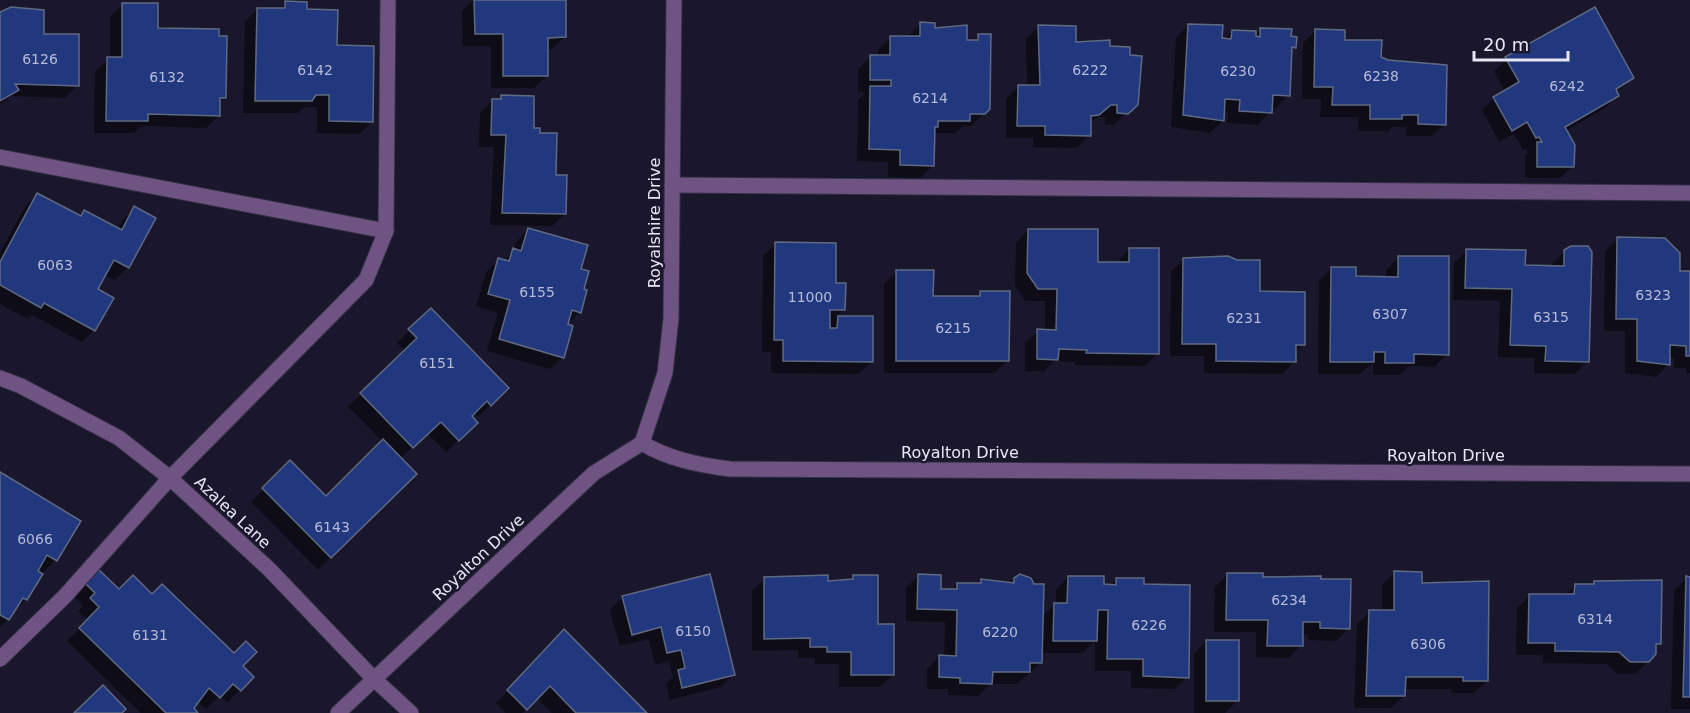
<svg xmlns="http://www.w3.org/2000/svg" width="1690" height="713" font-family="'DejaVu Sans',sans-serif">
<style>
.shadow{fill:#0007;fill-rule:evenodd}
.building{fill:#21387e;stroke:#5f6a82;stroke-width:1.5}
.lines{fill:none;stroke-linecap:round;stroke-linejoin:round}
.minor-casing{stroke:#333044;stroke-width:17}
.minor{stroke:#6f5383;stroke-width:15}
.labels{text-anchor:middle;stroke-width:4.5;stroke-linejoin:round;paint-order:stroke}
.number-label{font-size:14px;fill:#b6bad7}
.street-label{font-size:16px;fill:#e7e6f5;stroke:#1a172c}
</style>
<rect width="100%" height="100%" fill="#1a172c"/>
<g class="shadow">
<path d="M474,0H564L565,37L552,49L546,50L547,75L534,88H491V46H463L462,11ZM554,36V39L540,40Z"/>
<path d="M286,3L306,11L335,47L371,122L359,134L317,133V107H305L298,113H243L245,22L258,9H279Z"/>
<path d="M123,4L157,29L225,97L218,104V116L206,128L141,126L134,133H94L95,71L110,58V17Z"/>
<path d="M0,14L43,36L78,85L65,98L11,96L0,105Z"/>
<path d="M921,24L965,41H973L979,35L988,109L971,126H963L956,133H933V165L920,178L888,177V162L857,161L858,100L866,92H858V69L871,56L878,57V50L891,37L908,36Z"/>
<path d="M1188,25L1221,39L1224,40L1232,31L1254,36L1261,29L1290,38L1295,47L1291,52L1288,95L1276,108L1271,107L1270,112L1258,125L1227,123L1228,112H1223V121L1210,133L1171,127L1176,38Z"/>
<path d="M1039,26L1074,43L1108,48L1129,57L1136,104L1114,125H1105V117H1097L1090,123L1089,135L1077,148L1033,147V138H1006V99L1018,86H1027L1026,39Z"/>
<path d="M1315,31L1380,58L1445,124L1432,136H1406L1407,127H1392L1388,131H1358V117H1320L1321,99H1302L1303,43Z"/>
<path d="M1506,59L1633,78L1616,93L1618,96L1605,108L1565,131L1573,166L1560,178H1525V156L1528,152L1526,148L1523,150L1514,134L1499,142L1482,110L1494,98L1505,92L1494,71Z"/>
<path d="M502,97L532,130L555,176L565,214L552,226L490,225L494,147H479L480,113L492,101H498Z"/>
<path d="M37,195L79,217L85,212L117,229L122,221L134,208L154,219L128,267L115,280L104,274L96,290L94,330L82,342L32,315L28,319L0,304V253L25,207Z"/>
<path d="M528,230L582,290L580,312L567,325L563,357L550,369L487,351L498,313L476,306L486,272L499,260L503,261L514,250L516,242Z"/>
<path d="M1028,230L1096,263H1117L1129,249L1158,353L1145,366L1075,365V362L1054,361L1044,371H1025V343L1038,331H1045V301H1025L1015,285L1016,243Z"/>
<path d="M1618,238L1679,273H1690V373H1686V368H1674V358H1668V364L1656,377L1625,373V331H1604L1605,251Z"/>
<path d="M776,244L834,285L844,310L836,317L872,318L871,362L859,374L771,373V352H762L763,256Z"/>
<path d="M1467,250L1524,267H1552V264L1565,251L1587,361L1575,374L1534,373V358L1498,357L1500,301L1453,300L1454,263Z"/>
<path d="M1399,257L1447,354L1434,367L1408,366L1400,375H1373V364H1371L1360,374H1318L1319,281L1331,268L1354,278H1386V270Z"/>
<path d="M1184,259L1258,293L1303,344L1295,353L1294,362L1282,374L1204,373V356H1170L1171,272Z"/>
<path d="M897,272L932,297H976L981,292L1008,360L995,373H884V284Z"/>
<path d="M430,310L507,388L478,417L474,412L470,416L476,423L446,452L427,433L400,459L415,474L318,570L251,502L290,462L326,498L383,442L348,407L405,351L397,343Z"/>
<path d="M0,474L55,560L43,572L26,599L0,627Z"/>
<path d="M97,571L119,591L152,596L252,677L227,703L220,696L206,709L197,701L192,709L196,713H141L67,641L88,620L78,611L83,606L73,595Z"/>
<path d="M1394,573L1420,585L1487,681L1474,693H1451V689H1404V696L1391,708H1354L1357,624L1370,612H1382V585Z"/>
<path d="M1228,574L1261,579L1348,628L1336,641L1308,640V634H1302L1301,645L1289,658L1256,657V632H1214L1215,587Z"/>
<path d="M918,576L940,590H951L957,584H979L982,581L1011,584L1015,579L1041,617L1056,604V590L1068,577L1103,586H1110L1116,579L1143,586L1187,677L1175,689L1131,688V671H1095V641L1083,653H1041V663L1016,684H990L978,696L948,695V689H927V669L940,656L944,657L945,622L906,621V588Z"/>
<path d="M854,577L876,626L893,675L880,687H839V664H815V658H798V650L752,651V591L765,579L826,583L849,581Z"/>
<path d="M1687,578H1690V709H1671L1674,590Z"/>
<path d="M1594,582L1659,643L1655,648V654L1635,674H1617L1607,664L1543,663V655H1516L1517,608L1530,595L1565,596L1575,585L1591,586Z"/>
<path d="M623,597L733,674L721,687L670,700L666,684L673,677L669,661L655,665L649,639L620,646L610,610Z"/>
<path d="M1206,641L1237,701L1225,713H1194V654Z"/>
<path d="M552,643L645,713H552L537,698L522,713H505L496,703Z"/>
</g>
<g class="building">
<path d="M474,0H566V37L548,38V76H503V34H475Z"/>
<path d="M285,1L307,2V9L338,10L337,45L374,46L373,122L329,121V95H316L312,101H255L257,8H285Z"/>
<path d="M122,3H158V28L219,29V36H227L226,98H220V116L148,114V121H106L107,57H122Z"/>
<path d="M11,7L44,10V34H79V86L15,84L19,90L0,101V12Z"/>
<path d="M1595,7L1634,78L1616,89L1619,96L1565,127L1575,145L1574,167H1537V142H1542L1539,137L1536,138L1527,122L1512,131L1493,97L1519,82L1505,57Z"/>
<path d="M920,22L935,23V28L967,25V40H978V34H991L990,109L985,114H970V121H938V127H935L934,166L900,165V150L869,149L870,86H891V80H870V55H890V36H920Z"/>
<path d="M1188,24L1223,25L1222,38L1231,39L1232,30L1256,31V36L1260,37V28L1292,29L1291,36L1297,37L1296,48L1292,47L1290,96L1273,95L1272,113L1239,111L1240,100L1225,99L1224,121L1183,115Z"/>
<path d="M1038,25L1076,26V42L1110,40V46L1130,47V55L1142,56L1138,105L1128,114L1117,113V105H1111L1099,115L1091,116V136L1045,135V126H1017L1018,85H1040Z"/>
<path d="M1315,29L1345,30V40H1382L1381,57L1388,60L1447,65L1446,125L1418,124V115H1402V119H1370V105H1332L1333,87H1314Z"/>
<path d="M501,95L534,96V128H540V133H557L556,175H567L566,214L502,213L506,135H491L492,99H501Z"/>
<path d="M37,193L81,216L84,210L122,230L134,206L156,218L129,268L114,260L98,289L114,298L95,331L44,303L41,308L0,285V262Z"/>
<path d="M528,228L588,245L581,269L589,271L584,289L587,290L581,313L572,310L568,324L573,326L564,358L499,339L510,300L488,294L498,258L509,261L513,248L521,251Z"/>
<path d="M1028,229H1098V262H1129V248H1159V354L1086,353L1087,350L1059,349L1058,360L1037,359V329L1056,330L1057,289H1038L1027,273Z"/>
<path d="M1617,237L1665,238L1680,253V271H1690V356H1686V346L1670,345V365L1637,361V319H1616Z"/>
<path d="M775,242L836,243V283H846L845,310H830V328H837L838,316H873V362L783,361V340H774Z"/>
<path d="M1571,246H1588L1592,252L1589,362L1545,361L1546,346L1510,345L1512,289L1465,288L1466,249L1526,250L1525,265L1564,266V250Z"/>
<path d="M1228,256L1237,260H1260V291L1305,292V345H1296V362L1216,361V344H1182L1183,258Z"/>
<path d="M1398,256H1449V355L1414,354V363H1385V352H1374V362H1330L1331,267H1356V276L1398,277Z"/>
<path d="M896,270H934L933,296H980V291H1010L1009,361H896Z"/>
<path d="M431,308L509,388L491,406L487,401L472,416L478,423L459,441L441,422L413,448L360,393L417,338L408,329Z"/>
<path d="M383,439L417,474L331,558L262,488L290,460L326,496Z"/>
<path d="M0,472L81,521L57,561L47,555L38,571L43,574L27,600L23,598L9,620L0,615Z"/>
<path d="M97,568L119,589L133,575L152,594L162,584L234,653L246,641L257,652L243,666L254,677L241,691L233,684L220,698L209,688L194,708L198,713H166L79,628L99,607L90,598L95,593L84,582Z"/>
<path d="M1394,571L1422,572V583L1489,581L1488,681H1463V677H1406L1405,696H1366L1369,610H1394Z"/>
<path d="M1227,573H1263V577L1321,576V579H1351L1350,629L1320,628V622H1303V646H1267L1268,620H1226Z"/>
<path d="M710,574L735,675L682,688L678,670L685,668L681,650L667,653L661,627L632,635L622,596Z"/>
<path d="M918,574L941,575V589H957V583H981V579L1014,583V578L1020,574L1031,578L1034,584H1044L1042,663H1030V672H993L992,684L960,683V678L939,677V655L956,656L957,610L917,609Z"/>
<path d="M828,575V581L853,579V575H878V624H894V675H851V652H827V647H810V638L764,639V577Z"/>
<path d="M1068,576H1104V584L1116,585V578H1144V584L1190,585L1189,678L1143,676V659H1107L1108,610H1098L1097,641H1053L1054,603H1067Z"/>
<path d="M1686,576L1690,577V697H1683Z"/>
<path d="M1662,580L1661,644H1656V654L1649,662H1630L1619,652L1555,651V643H1528L1529,594H1574L1575,584H1594V581Z"/>
<path d="M564,629L647,713H576L550,686L527,710L507,690Z"/>
<rect x="1206" y="640" width="33" height="61"/>
<path d="M103,685L126,709L122,713H74Z"/>
</g>
<g class="lines">
<defs>
<g id="minor">
<path d="M0,157L386,231"/>
<path d="M672,185L1690,193"/>
<path d="M0,378L21,386L119,438L170,478L269,569L373,678L411,713"/>
<path d="M642,443C668,459 699,465 730,469L1690,474"/>
<path d="M642,443L665,373L671,319L674,0"/>
<path d="M0,659L65,596L170,478L366,280L386,231L388,0"/>
<path d="M338,713L594,473L642,443"/>
</g>
</defs>
<use href="#minor" class="minor-casing"/>
<use href="#minor" class="minor"/>
</g>
<g class="labels">
<g class="number-label">
<text x="40" y="64">6126</text>
<text x="315" y="75">6142</text>
<text x="1090" y="75">6222</text>
<text x="1238" y="76">6230</text>
<text x="1381" y="81">6238</text>
<text x="167" y="82">6132</text>
<text x="1567" y="91">6242</text>
<text x="930" y="103">6214</text>
<text x="55" y="270">6063</text>
<text x="537" y="297">6155</text>
<text x="1653" y="300">6323</text>
<text x="810" y="302">11000</text>
<text x="1390" y="319">6307</text>
<text x="1551" y="322">6315</text>
<text x="1244" y="323">6231</text>
<text x="953" y="333">6215</text>
<text x="437" y="368">6151</text>
<text x="332" y="532">6143</text>
<text x="35" y="544">6066</text>
<text x="1289" y="605">6234</text>
<text x="1595" y="624">6314</text>
<text x="1149" y="630">6226</text>
<text x="693" y="636">6150</text>
<text x="1000" y="637">6220</text>
<text x="150" y="640">6131</text>
<text x="1428" y="649">6306</text>
</g>
<g class="street-label">
<text transform="translate(654 223) rotate(-90)" y="6">Royalshire Drive</text>
<text x="960" y="458">Royalton Drive</text>
<text x="1446" y="461">Royalton Drive</text>
<text transform="translate(233 512) rotate(43)" y="6">Azalea Lane</text>
<text transform="translate(478 557) rotate(-43)" y="6">Royalton Drive</text>
</g>
</g>
<path d="M1474 51v9h94v-9" fill="none" stroke="#e7e6f5" stroke-width="3"/>
<text x="1483" y="51" font-size="18" fill="#e7e6f5" stroke="#1a172c" stroke-width="4.5" paint-order="stroke">20 m</text>
</svg>
